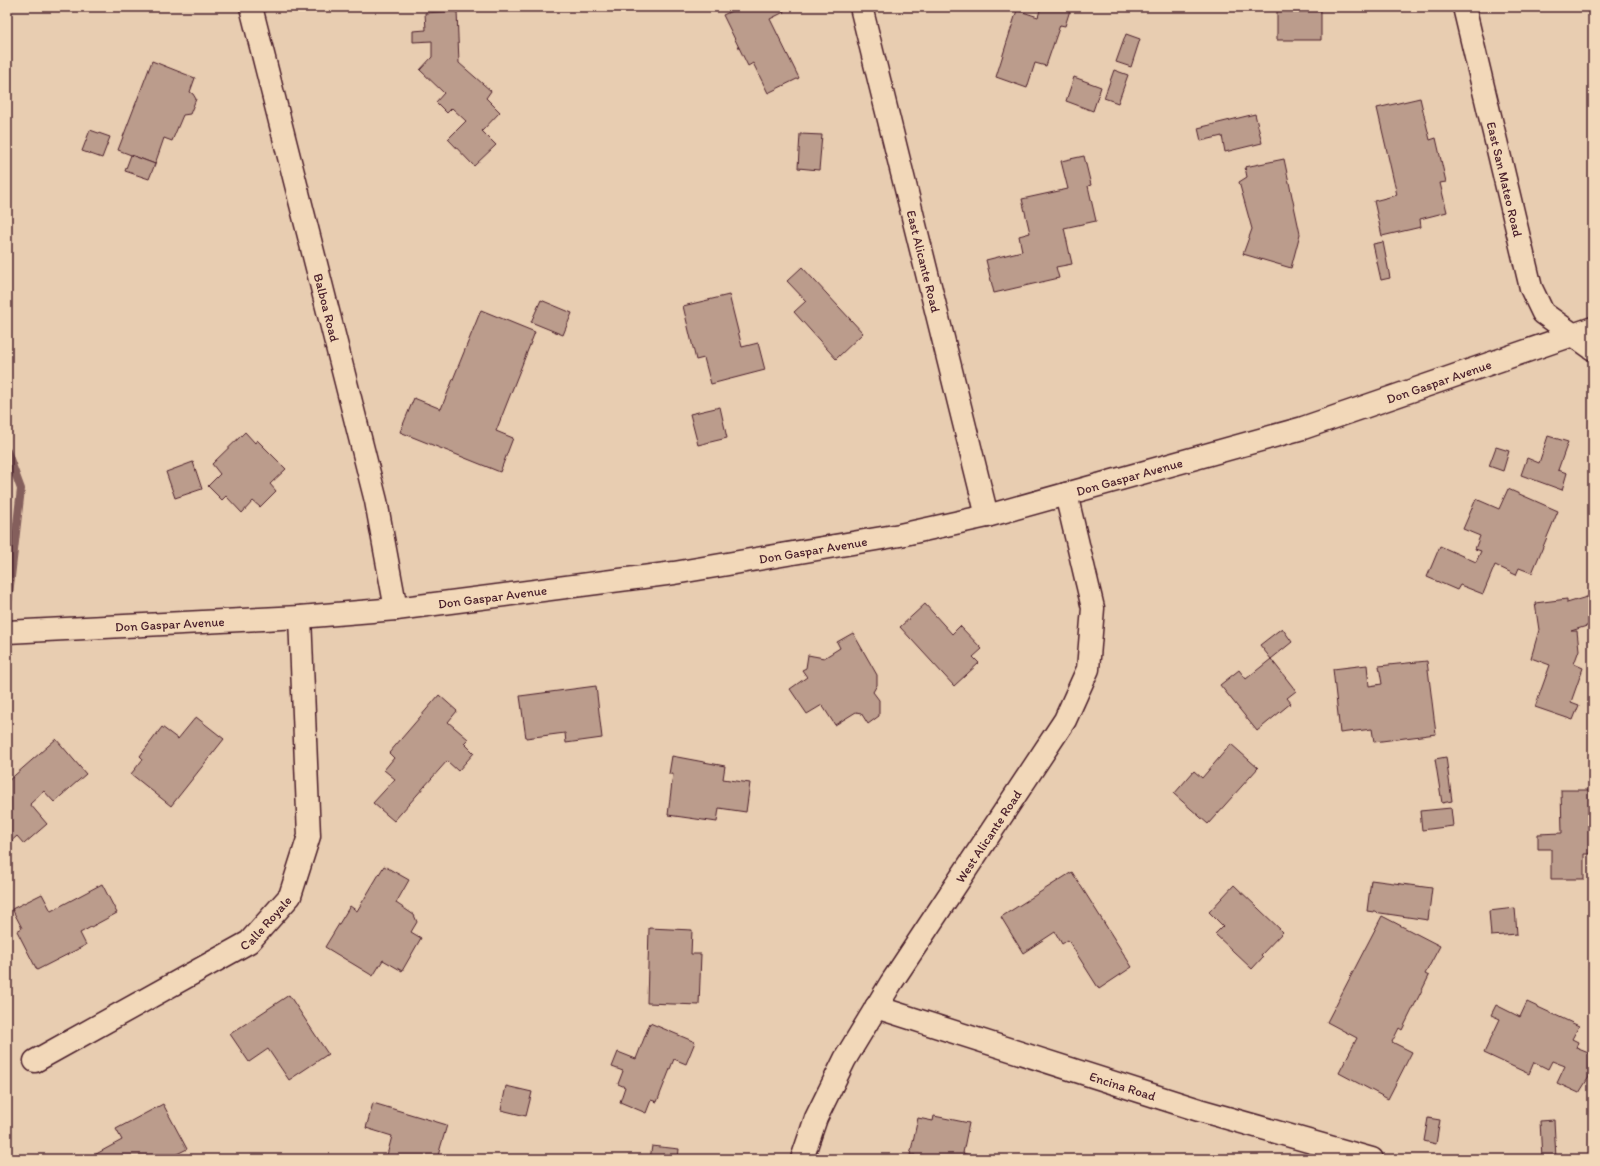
<svg xmlns="http://www.w3.org/2000/svg" width="1600" height="1166" font-family="Itim,sans-serif">
<style>
.lines{fill:none;stroke-linecap:round;stroke-linejoin:round}
.stream{stroke:#845e5b;stroke-width:8}
.building{fill:#bb9c8c;stroke:#4a1f2b}
.minor-casing{stroke:#4a1f2b;stroke-width:25}
.minor{stroke:#f2d8b9;stroke-width:22}
.labels{text-anchor:middle;stroke-width:3;stroke-linejoin:round;paint-order:stroke}
.street-label{font-size:13px;fill:#4a1f2b;stroke:#f2d8b9}
</style>
<rect width="100%" height="100%" fill="#e8cdb1"/>
<filter id="ink" filterUnits="userSpaceOnUse"><feTurbulence type="fractalNoise" baseFrequency=".025" numOctaves="2"/><feDisplacementMap in="SourceGraphic" scale="8" xChannelSelector="R" yChannelSelector="G"/><feConvolveMatrix kernelMatrix="1 2 1 2 8 2 1 2 1" color-interpolation-filters="sRGB"/></filter>
<g filter="url(#ink)">
<g class="lines">
<path class="stream" d="M7,451L21,489L7,612"/>
</g>
<g class="building">
<path d="M740,7H782L784,12L770,19L799,78L768,93L753,63L748,66L723,15Z"/>
<path d="M1041,7H1071L1065,26L1060,25L1046,66L1035,63L1027,88L996,77L1017,10L1038,17Z"/>
<path d="M1267,7H1321V40H1277V9L1267,10Z"/>
<path d="M457,11L459,63L491,91L486,98L500,112L482,131L496,145L474,166L448,139L466,121L452,108L447,113L436,102L444,93L420,70L432,57V41L413,42V31L426,30L425,13Z"/>
<path d="M1126,34L1140,39L1131,67L1116,62Z"/>
<path d="M152,61L195,78L190,92L193,94L196,99L190,114L183,115L172,141L164,138L155,164L118,150Z"/>
<path d="M1114,70L1128,75L1118,103L1104,98Z"/>
<path d="M1074,77L1101,87L1093,111L1066,101Z"/>
<path d="M1420,98L1430,140L1436,138L1446,182L1440,183L1447,212L1420,219L1421,227L1382,236L1374,201L1397,195L1377,108Z"/>
<path d="M1255,114L1262,143L1225,152L1222,136L1201,141L1198,128Z"/>
<path d="M90,130L110,137L102,158L82,151Z"/>
<path d="M800,134L822,135L819,170L798,168Z"/>
<path d="M131,155L155,164L149,179L125,171Z"/>
<path d="M1084,156L1091,185L1088,186L1096,221L1064,228L1072,264L1056,267L1059,278L994,293L986,260L1022,251L1019,236L1030,233L1022,199L1068,189L1061,161Z"/>
<path d="M1284,159L1300,234L1291,268L1243,254L1252,229L1239,182L1247,177L1245,167Z"/>
<path d="M1383,242L1390,278L1381,280L1373,244Z"/>
<path d="M802,267L863,333L836,359L794,312L806,301L787,281Z"/>
<path d="M729,295L742,347L758,343L765,370L711,384L704,358L696,360L683,306Z"/>
<path d="M541,300L572,313L563,335L531,322Z"/>
<path d="M481,310L535,332L496,431L513,438L500,472L400,432L414,398L441,409Z"/>
<path d="M720,407L727,438L698,445L690,414Z"/>
<path d="M245,432L255,443L257,440L286,469L270,484L276,491L260,507L253,501L242,513L226,496L222,500L208,486L220,474L212,464Z"/>
<path d="M1548,436L1568,442L1558,470L1567,473L1562,490L1521,475L1527,458L1539,463Z"/>
<path d="M1496,447L1509,451L1503,471L1489,466Z"/>
<path d="M193,462L202,489L175,498L166,472Z"/>
<path d="M1508,489L1558,511L1532,573L1519,568L1516,575L1495,565L1483,594L1460,585L1457,590L1427,577L1440,546L1476,562L1481,551L1475,549L1480,536L1463,529L1476,499L1499,509Z"/>
<path d="M1593,595V624L1571,631H1577L1579,650L1574,664L1583,668L1571,702L1579,705L1573,720L1535,707L1550,665L1531,658L1539,630L1535,603L1567,599V603Z"/>
<path d="M925,604L952,634L960,626L982,649L973,657L979,663L954,686L900,627Z"/>
<path d="M1282,628L1292,642L1271,659L1260,645Z"/>
<path d="M853,633L877,675V685L873,692L879,700V716L868,724L861,713L856,712L835,725L822,705L807,714L790,689L807,677L802,670L806,668L808,655L824,658L840,648L837,642Z"/>
<path d="M1271,659L1296,691L1287,698L1291,703L1257,731L1220,685L1239,670L1246,679Z"/>
<path d="M1427,661L1436,734L1374,742L1372,729L1340,733L1333,669L1367,665L1369,686L1382,684L1379,666Z"/>
<path d="M596,686L602,738L566,743L565,733L526,738L520,696Z"/>
<path d="M439,695L457,711L448,722L468,739L464,743L474,753L458,771L447,761L394,821L373,803L395,779L384,770L394,758L389,753Z"/>
<path d="M196,717L224,739L171,806L131,774L143,759L140,756L162,727L178,739Z"/>
<path d="M56,739L86,774L54,802L44,791L30,804L47,824L24,844L17,836L7,845V782Z"/>
<path d="M1231,744L1258,768L1208,824L1174,794L1194,771L1202,778Z"/>
<path d="M672,756L725,766L723,779L750,783L746,812L719,808L717,822L668,815L673,774H669Z"/>
<path d="M1446,757L1452,801L1442,803L1435,759Z"/>
<path d="M1561,790H1593V854H1584V879H1551V849H1538V834L1562,833Z"/>
<path d="M1451,808L1453,826L1422,830L1420,811Z"/>
<path d="M384,866L409,880L396,903L414,915L417,922L411,932L421,938L402,971L383,960L373,976L325,947L350,906L357,911Z"/>
<path d="M1072,872L1132,967L1099,989L1068,940L1062,944L1055,932L1023,953L1001,917Z"/>
<path d="M1371,880L1432,888L1428,920L1367,911Z"/>
<path d="M102,884L117,913L80,933L86,945L37,970L17,931L22,928L12,909L42,894L51,911Z"/>
<path d="M1234,885L1283,932L1261,955L1263,957L1252,969L1215,934L1223,926L1209,912Z"/>
<path d="M1515,908L1517,934L1491,936L1489,911Z"/>
<path d="M1382,916L1440,946L1425,974L1429,976L1402,1030L1399,1028L1392,1042L1412,1052L1388,1099L1339,1073L1357,1038L1327,1022Z"/>
<path d="M649,928L692,930L691,954H701L699,1005L647,1003Z"/>
<path d="M289,995L328,1054L289,1080L268,1049L249,1062L230,1034Z"/>
<path d="M1527,1002L1579,1026L1572,1039L1578,1042L1576,1048L1591,1054L1589,1077L1579,1093L1557,1083L1565,1066L1552,1061L1548,1069L1534,1062L1529,1074L1484,1053L1500,1019L1491,1015L1496,1005L1520,1017Z"/>
<path d="M650,1023L695,1042L686,1064L674,1059L657,1102L651,1100L646,1113L620,1102L625,1087L618,1084L623,1071L612,1067L618,1052L636,1059Z"/>
<path d="M506,1086L532,1092L526,1116L501,1110Z"/>
<path d="M373,1103L447,1125L437,1159H386L392,1136L366,1128Z"/>
<path d="M163,1104L187,1149L167,1159H87L122,1140L116,1129Z"/>
<path d="M934,1116L969,1123L963,1153L970,1155V1159H914L915,1155H910L918,1118L933,1121Z"/>
<path d="M1428,1118L1440,1120L1436,1144L1424,1141Z"/>
<path d="M1554,1120L1556,1159H1542L1540,1121Z"/>
<path d="M652,1146L679,1149L678,1159H650Z"/>
</g>
<g class="lines">
<defs>
<g id="minor">
<path id="s1" d="M251,7L376,501L396,609"/>
<path id="s2" d="M861,7L987,516"/>
<path id="s3" d="M1464,7L1531,288L1543,313L1593,349"/>
<path id="s4" d="M7,632L300,617L396,609L674,573L900,535L987,516L1303,428L1593,328"/>
<path id="s5" d="M876,1007L1199,1110L1372,1159"/>
<path id="s6" d="M35,1061L249,942L290,896L309,836L300,617"/>
<path id="s7" d="M802,1159L816,1118L845,1059L891,983L1065,720L1088,669L1093,608L1066,494"/>
</g>
</defs>
<use href="#minor" class="minor-casing"/>
<use href="#minor" class="minor"/>
</g>
</g>
<g class="labels">
<g class="street-label">
<text dy="5" stroke="none"><textPath href="#s3" startOffset="177">East San Mateo Road</textPath></text>
<text dy="5" stroke="none"><textPath href="#s2" startOffset="262">East Alicante Road</textPath></text>
<text dy="5" stroke="none"><textPath href="#s1" startOffset="310">Balboa Road</textPath></text>
<text dy="5" stroke="none"><textPath href="#s4" startOffset="1460">Don Gaspar Avenue</textPath></text>
<text dy="5" stroke="none"><textPath href="#s4" startOffset="1136">Don Gaspar Avenue</textPath></text>
<text dy="5" stroke="none"><textPath href="#s4" startOffset="811">Don Gaspar Avenue</textPath></text>
<text dy="5" stroke="none"><textPath href="#s4" startOffset="487">Don Gaspar Avenue</textPath></text>
<text dy="5" stroke="none"><textPath href="#s4" startOffset="163">Don Gaspar Avenue</textPath></text>
<text dy="5" stroke="none"><textPath href="#s7" startOffset="374">West Alicante Road</textPath></text>
<text dy="5" stroke="none"><textPath href="#s6" startOffset="270">Calle Royale</textPath></text>
<text dy="5" stroke="none"><textPath href="#s5" startOffset="259">Encina Road</textPath></text>
</g>
</g>
<rect width="1600" height="1166" fill="none" stroke="#f2d8b9" stroke-width="24"/>
<rect x="12" y="12" width="1576" height="1142" fill="none" stroke="#4a1f2b" stroke-width="1.5" filter="url(#ink)"/>
</svg>
